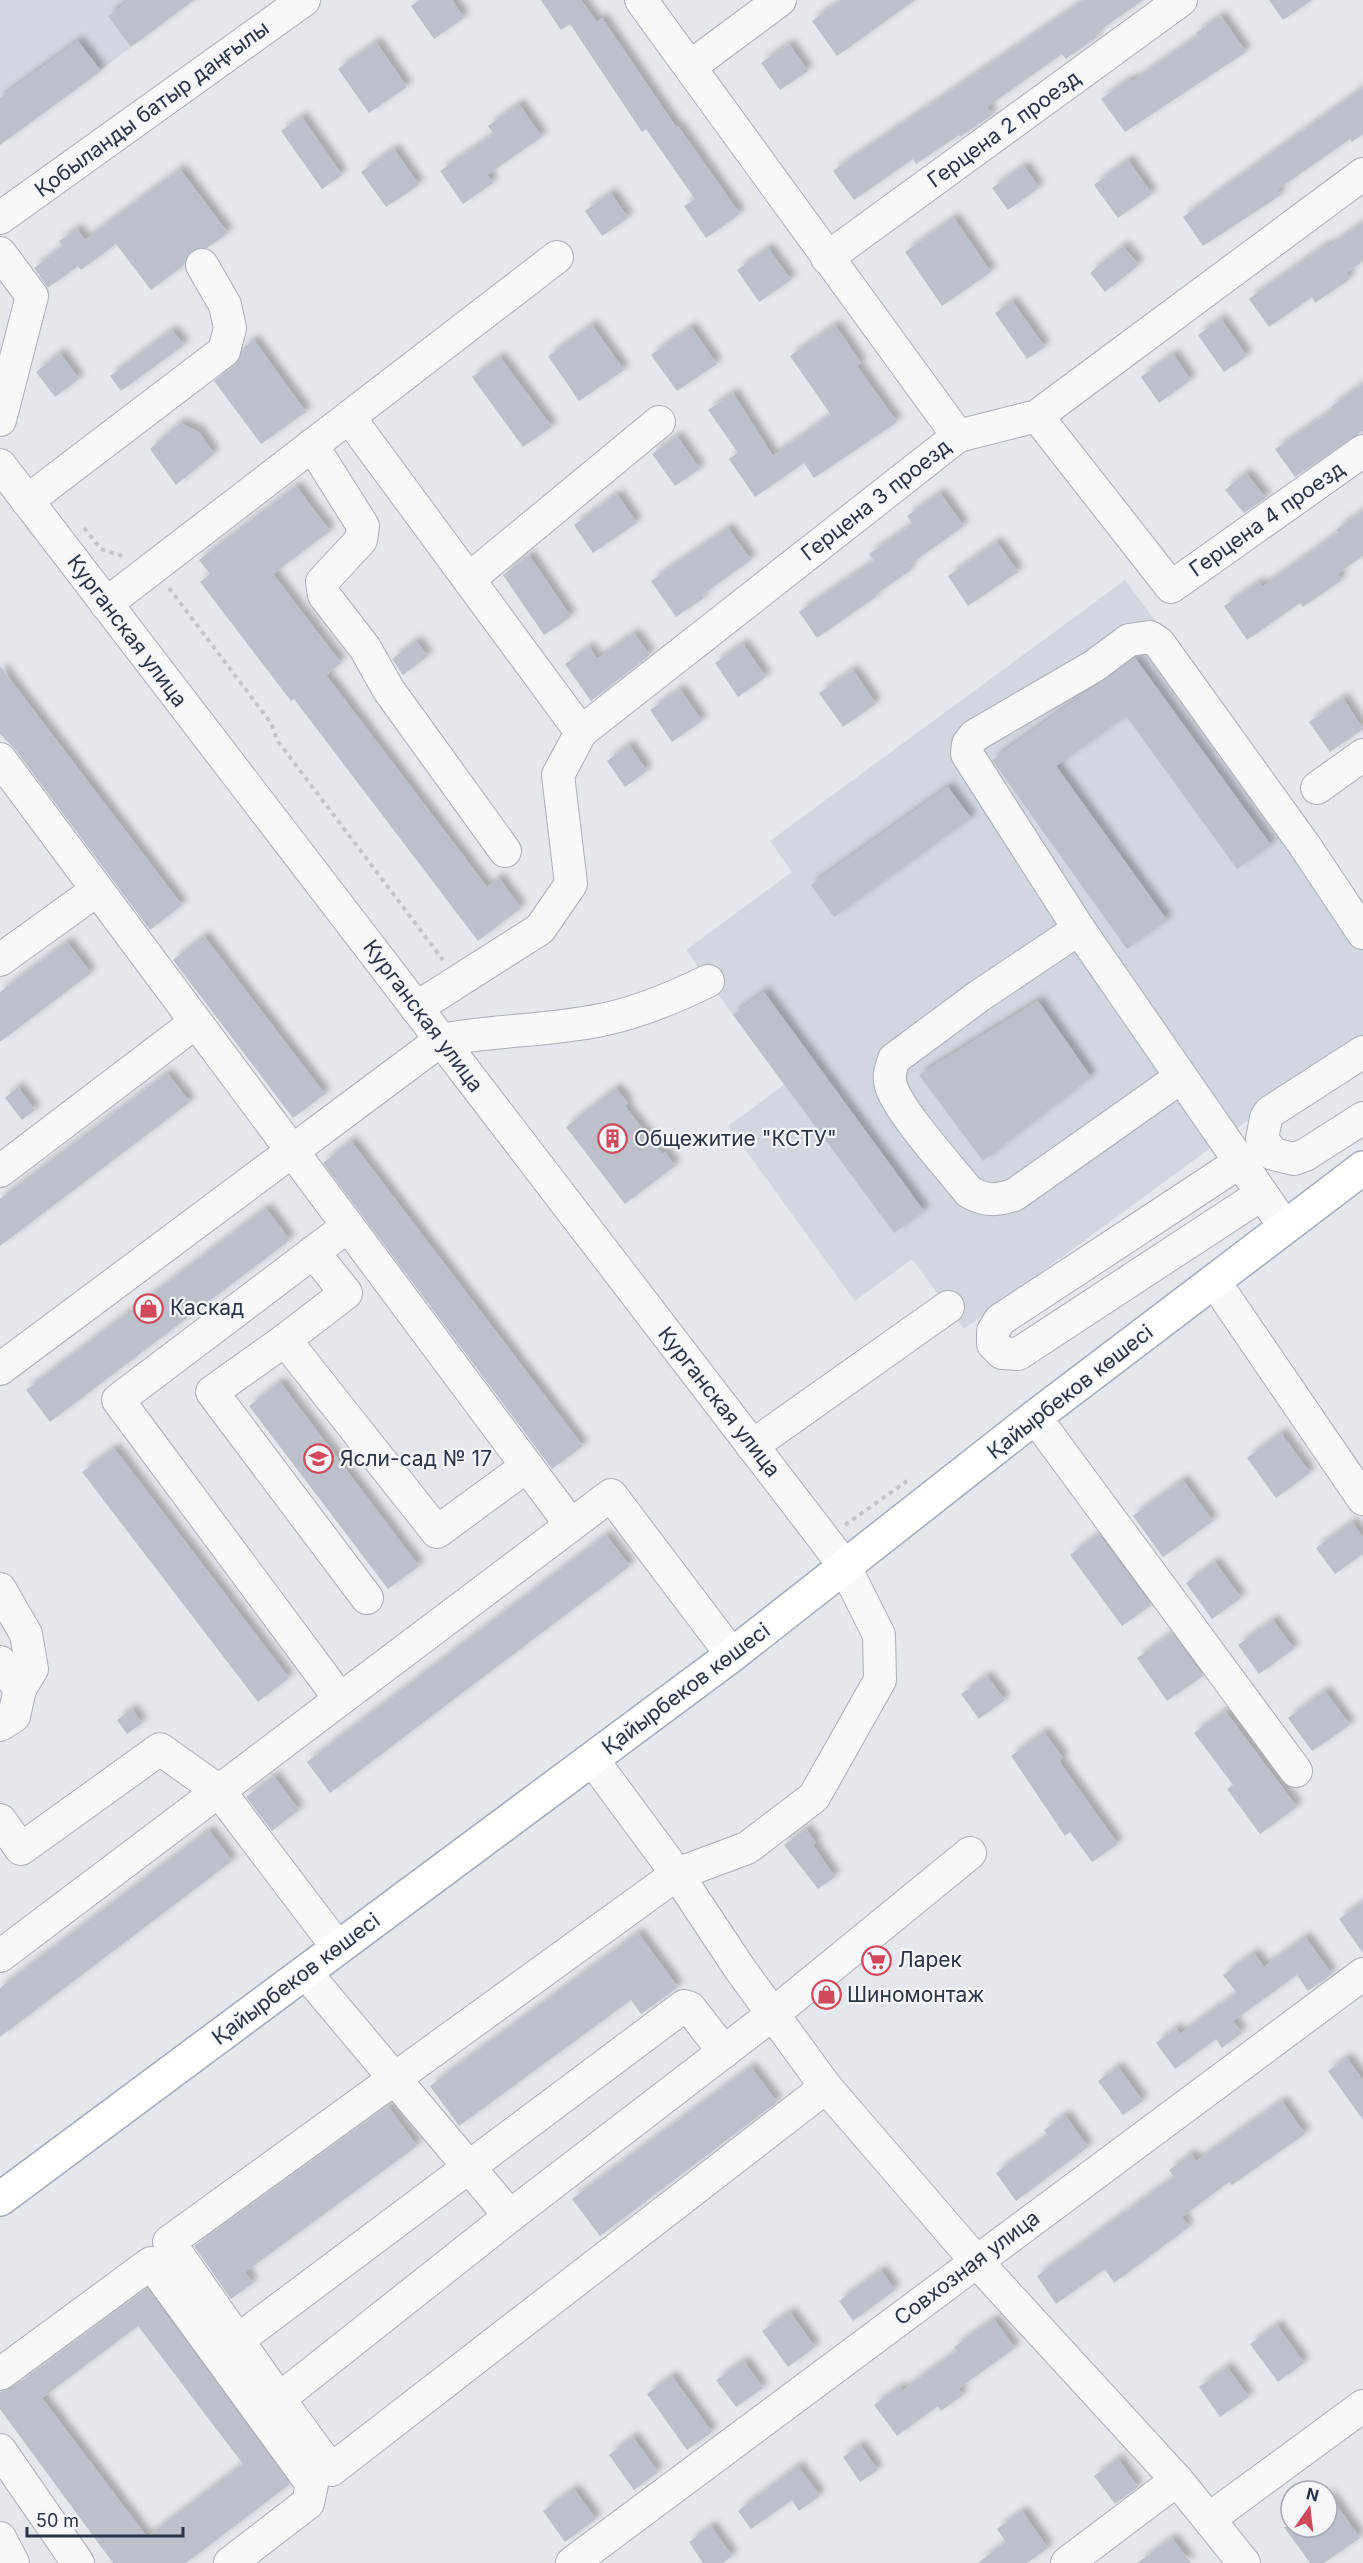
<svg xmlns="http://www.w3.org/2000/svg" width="1363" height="2563" font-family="Inter,sans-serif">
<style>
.built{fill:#d2d6de}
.building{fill:#bbc0ca;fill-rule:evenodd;filter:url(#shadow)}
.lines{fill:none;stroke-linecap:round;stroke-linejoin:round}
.minor-casing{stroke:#a9aeb7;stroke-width:34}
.major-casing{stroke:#a3abb8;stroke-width:36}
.path{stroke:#c2c5cb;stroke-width:4;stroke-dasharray:4.5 4.5;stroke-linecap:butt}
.minor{stroke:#f7f8fa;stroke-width:32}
.major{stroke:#fff;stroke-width:33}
.labels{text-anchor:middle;stroke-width:4.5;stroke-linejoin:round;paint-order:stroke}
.street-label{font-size:21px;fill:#2b3445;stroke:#f4f6f9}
.poi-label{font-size:21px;fill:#2b3445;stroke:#f4f6f9;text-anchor:start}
</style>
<defs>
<filter id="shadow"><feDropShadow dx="5.5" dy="-5.5" stdDeviation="3" flood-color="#0004"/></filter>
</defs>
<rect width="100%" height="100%" fill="#e4e7ec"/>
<g class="built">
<path d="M0,0H194L0,145Z"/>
<path d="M1125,580L1363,902V1036L964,1329L912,1259L855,1301L728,1126L784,1085L686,950L792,872L770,841Z"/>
</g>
<g class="building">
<path d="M130,0H194L131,47L108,16Z"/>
<path d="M420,0H452L464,18L434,39L411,6Z"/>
<path d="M541,0H581L597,22L602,18L676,127L678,126L740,214L706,238L684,206L695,199L646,129L642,132L570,24L561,30Z"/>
<path d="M841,0H915L837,56L812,21Z"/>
<path d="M1085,0H1143L1095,34L1097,37L1066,59L1062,54L987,107L992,115L960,137L959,135L916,164L913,159L854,200L833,171Z"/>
<path d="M1269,0H1312L1283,20Z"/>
<path d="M1221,16L1246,52L1125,132L1101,99L1130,79L1132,82L1198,36L1196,33Z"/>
<path d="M78,41L101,71L0,145V98Z"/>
<path d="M376,42L407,87L369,113L338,69Z"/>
<path d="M789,44L808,71L780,90L761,63Z"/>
<path d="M1363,88V134L1352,142L1350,139L1277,190L1281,195L1203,246L1183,217Z"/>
<path d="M519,104L542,137L487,175L493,183L463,204L440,171L494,134L488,126Z"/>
<path d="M302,117L342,175L322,189L281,131Z"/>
<path d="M394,149L419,185L386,207L361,172Z"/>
<path d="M1128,160L1152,194L1118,218L1094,185Z"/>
<path d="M1024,166L1039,188L1008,210L992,188Z"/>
<path d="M180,169L228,233L207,248L193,250L186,257L184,265L151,290L116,244L81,270L78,266L48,288L34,268L63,246L59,241L77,229L85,240Z"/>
<path d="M611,193L628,218L602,236L585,211Z"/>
<path d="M954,218L991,272L942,306L905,252Z"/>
<path d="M1363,223V261L1346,273L1350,279L1315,303L1312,297L1269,327L1249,299L1326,245L1328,247Z"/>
<path d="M1123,246L1139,265L1105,292L1090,273Z"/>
<path d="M768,248L791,280L759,302L737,270Z"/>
<path d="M1012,301L1045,347L1027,359L995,313Z"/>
<path d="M1221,319L1247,356L1224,372L1198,335Z"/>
<path d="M592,325L624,370L579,401L548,356Z"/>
<path d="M835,325L861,363L857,366L897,422L814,478L804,463L755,497L729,459L738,453L708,410L733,393L773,456L831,415L790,356Z"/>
<path d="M691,327L717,364L677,391L651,355Z"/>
<path d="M172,330L184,345L121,391L110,376Z"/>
<path d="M254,340L306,412L261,444L214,381L235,365L244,347Z"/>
<path d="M60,353L79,379L55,397L36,372Z"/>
<path d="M1173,354L1191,380L1159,403L1141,377Z"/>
<path d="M500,357L552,427L523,447L472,377Z"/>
<path d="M1363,384V431L1295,477L1275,449L1333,410L1331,407Z"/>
<path d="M180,423L199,432L214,454L176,485L150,449Z"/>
<path d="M677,436L700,469L675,486L652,454Z"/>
<path d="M1246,473L1266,498L1244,513L1225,490Z"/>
<path d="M296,486L330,531L273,574L341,663L326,675L487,887L499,878L521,908L478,941L294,699L291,701L200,582L210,574L199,560Z"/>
<path d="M940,493L964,526L908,566L911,570L875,595L876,597L817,638L799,612L874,561L869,554L913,524L907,516Z"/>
<path d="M617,494L637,523L593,553L574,525Z"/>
<path d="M1363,511V556L1337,574L1342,580L1303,607L1300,603L1247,640L1224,606L1259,582L1262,587L1338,533L1336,530Z"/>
<path d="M728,528L751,560L702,595L704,598L676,617L651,581Z"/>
<path d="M997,542L1018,572L968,606L948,576Z"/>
<path d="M529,555L571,617L544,635L503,575Z"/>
<path d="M634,633L650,655L591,701L565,664L589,647L597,659Z"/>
<path d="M416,641L428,656L403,675L392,659Z"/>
<path d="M743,644L766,677L738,697L715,663Z"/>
<path d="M1135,658L1271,845L1237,869L1126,716L1056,766L1167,920L1127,949L992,760Z"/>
<path d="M0,666L182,905L150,930L14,748L0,734Z"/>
<path d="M853,670L876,704L843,727L819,693Z"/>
<path d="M680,689L702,721L672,742L650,710Z"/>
<path d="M1343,698L1363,729L1330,752L1309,722Z"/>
<path d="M629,745L647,771L625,787L607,761Z"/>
<path d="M948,787L971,818L834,917L811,885Z"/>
<path d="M204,936L325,1094L293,1118L173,960Z"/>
<path d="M67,942L91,973L0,1042V992Z"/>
<path d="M764,992L924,1211L894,1233L733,1015Z"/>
<path d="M1038,1001L1091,1077L983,1161L919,1075Z"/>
<path d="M167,1073L190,1102L0,1246V1199Z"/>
<path d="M18,1087L35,1110L22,1120L5,1098Z"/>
<path d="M616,1088L628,1103L625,1106L662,1154L665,1152L675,1166L625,1204L566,1127Z"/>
<path d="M351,1141L583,1446L552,1469L323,1163Z"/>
<path d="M266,1208L290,1240L50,1422L26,1390Z"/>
<path d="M280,1382L419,1566L388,1589L249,1406Z"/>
<path d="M1281,1433L1310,1473L1276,1498L1247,1458Z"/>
<path d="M114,1448L289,1678L258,1702L82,1472Z"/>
<path d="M1183,1480L1213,1521L1163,1557L1133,1516Z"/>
<path d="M1352,1522L1363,1537V1554L1335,1574L1316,1548Z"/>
<path d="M1099,1534L1151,1605L1122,1626L1070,1555Z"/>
<path d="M606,1535L630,1566L330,1793L307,1762Z"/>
<path d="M1215,1562L1241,1598L1212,1619L1186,1583Z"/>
<path d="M1273,1620L1294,1649L1259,1674L1238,1645Z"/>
<path d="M1172,1633L1203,1676L1167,1701L1137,1658Z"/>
<path d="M987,1676L1005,1700L979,1719L961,1694Z"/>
<path d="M1325,1691L1350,1725L1312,1751L1288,1718Z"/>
<path d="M132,1709L142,1723L127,1734L117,1720Z"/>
<path d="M1225,1711L1297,1807L1260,1834L1227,1789L1233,1785L1194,1733Z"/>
<path d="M1044,1732L1063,1758L1059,1761L1118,1844L1092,1862L1070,1832L1065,1836L1011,1756Z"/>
<path d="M274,1776L299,1810L272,1831L246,1797Z"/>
<path d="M806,1829L816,1843L813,1845L835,1877L818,1889L784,1845Z"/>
<path d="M209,1830L232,1861L0,2037V1988Z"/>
<path d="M1363,1902V1953L1339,1919Z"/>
<path d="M638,1933L678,1987L641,2014L631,2000L459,2126L430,2086Z"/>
<path d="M1305,1937L1332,1974L1308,1991L1297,1975L1233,2021L1242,2033L1222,2048L1216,2039L1175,2069L1156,2043L1176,2028L1180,2034L1237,1993L1223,1975L1254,1953L1264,1967Z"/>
<path d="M1347,2058L1363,2080V2120L1328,2071Z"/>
<path d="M751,2067L777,2102L600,2236L572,2199Z"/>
<path d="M1118,2067L1143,2101L1123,2115L1098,2081Z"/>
<path d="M1282,2101L1305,2134L1232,2185L1229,2182L1182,2217L1189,2227L1114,2283L1105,2269L1056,2304L1037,2276L1174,2177L1169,2170L1191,2154L1196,2161Z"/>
<path d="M388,2106L417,2146L245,2272L253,2283L231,2299L194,2246Z"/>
<path d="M1065,2115L1088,2147L1016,2201L996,2173L1048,2135L1044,2130Z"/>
<path d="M881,2270L895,2290L853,2321L839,2301Z"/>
<path d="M147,2288L290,2484L186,2563H113L0,2409V2392L11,2389ZM138,2326L243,2464L147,2537L42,2398Z"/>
<path d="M790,2312L815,2347L788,2367L762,2331Z"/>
<path d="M994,2319L1015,2348L958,2389L963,2395L941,2411L938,2406L897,2436L874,2405L900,2387L902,2391L957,2351L954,2347Z"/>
<path d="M1277,2325L1304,2363L1278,2382L1250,2344Z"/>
<path d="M744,2361L763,2388L736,2407L716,2380Z"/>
<path d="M1227,2367L1249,2397L1220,2417L1199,2387Z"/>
<path d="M672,2376L712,2432L687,2450L647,2394Z"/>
<path d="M633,2437L658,2472L634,2490L609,2455Z"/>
<path d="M860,2445L878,2470L860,2482L843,2457Z"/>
<path d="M1118,2459L1138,2487L1115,2504L1094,2476Z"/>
<path d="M798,2466L820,2496L799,2511L792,2500L751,2529L738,2511Z"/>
<path d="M574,2489L596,2519L565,2542L543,2511Z"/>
<path d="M1327,2492L1360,2538L1324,2563H1310L1284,2527H1327Z"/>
<path d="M1022,2511L1048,2548L1027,2563H978L1006,2542L997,2529Z"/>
<path d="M711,2526L732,2556L723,2563H703L689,2542Z"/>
<path d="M1172,2538L1191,2563H1137Z"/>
</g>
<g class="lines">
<defs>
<g id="minor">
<path d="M641,0L958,436"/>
<path d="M691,66L780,0"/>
<path d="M0,218L304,0"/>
<path d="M0,253L32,296L0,420"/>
<path d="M827,258L1181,0"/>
<path d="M1037,416L1171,587L1363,451"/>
<path d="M349,417L581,732"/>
<path d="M312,445L363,526L361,540L322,582L324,595L365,648L388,689L505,851"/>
<path d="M0,465L824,1539L845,1567L879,1635L880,1680L814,1797L747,1848L677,1874L169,2242L279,2399"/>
<path d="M27,501L224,351L230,328L225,305L202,265"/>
<path d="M469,579L659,422"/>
<path d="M106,604L557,257"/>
<path d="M0,759L571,1525"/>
<path d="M1317,788L1363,755"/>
<path d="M1079,929L979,996L894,1059C891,1068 888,1076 891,1086C899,1112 950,1168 969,1192C986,1201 996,1201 1014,1195L1181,1077"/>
<path d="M0,960L97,890"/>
<path d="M416,1008L540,929L571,884L558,775L581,732L958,436L1037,416L1363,174"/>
<path d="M1363,1052L1270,1112L1266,1118L1262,1139L1273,1154L1294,1159L1305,1155L1363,1118"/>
<path d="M1240,1162L1000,1320L993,1331V1344L1002,1353L1018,1354L1262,1194"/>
<path d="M0,1171L196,1022"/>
<path d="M1285,1227L1079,929L967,754L968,744L974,736L1094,666L1129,640L1150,637L1159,643L1305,846L1363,933"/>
<path d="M313,1252L346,1293L285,1340L437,1532L527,1466"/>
<path d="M1214,1281L1363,1499"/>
<path d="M285,1340L212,1392L367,1598"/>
<path d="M0,1369L441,1040C494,1030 548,1031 601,1020C638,1013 675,997 708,981"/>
<path d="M1035,1417L1296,1771"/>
<path d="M752,1446L948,1307"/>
<path d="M0,1589L26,1634L32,1669L20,1689"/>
<path d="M0,1662L20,1689L14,1716L0,1725"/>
<path d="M340,1699L118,1400L348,1226"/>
<path d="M592,1759L677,1874L740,1969L826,2087L976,2261L1177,2480L1244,2563"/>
<path d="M0,1820L21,1849L160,1749L219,1791L338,1948"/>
<path d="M0,1956L611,1495L732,1655"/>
<path d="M305,1972L510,2216"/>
<path d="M826,2087L331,2470L279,2399L510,2216L773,2014L970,1853"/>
<path d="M238,2340L684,2006L690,2008L724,2052"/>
<path d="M0,2374L151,2263L312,2484L308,2503L230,2563"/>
<path d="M0,2450L78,2563"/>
<path d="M1209,2519L1363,2406"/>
<path d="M0,2538L13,2563"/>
<path d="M572,2563L1363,1974"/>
<path d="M1067,2563L1177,2480"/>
</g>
<path id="major" d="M0,2199L732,1655L1035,1417L1363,1168"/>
</defs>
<use href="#minor" class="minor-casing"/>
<use href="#major" class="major-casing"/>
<g class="path">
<path d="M84,528L101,549L125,557"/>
<path d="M169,588L271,723L277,740L443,960"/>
<path d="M845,1525L907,1481"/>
</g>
<use href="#minor" class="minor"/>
<use href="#major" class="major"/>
</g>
<defs>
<symbol id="building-ring" viewBox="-11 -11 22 22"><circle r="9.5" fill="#f4f6f9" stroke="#d1495b" stroke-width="1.5"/><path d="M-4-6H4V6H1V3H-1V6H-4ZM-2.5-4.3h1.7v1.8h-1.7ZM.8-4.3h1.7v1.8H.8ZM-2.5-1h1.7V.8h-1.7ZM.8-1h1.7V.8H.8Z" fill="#d1495b"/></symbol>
<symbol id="shop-ring" viewBox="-11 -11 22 22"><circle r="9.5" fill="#f4f6f9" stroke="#d1495b" stroke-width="1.5"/><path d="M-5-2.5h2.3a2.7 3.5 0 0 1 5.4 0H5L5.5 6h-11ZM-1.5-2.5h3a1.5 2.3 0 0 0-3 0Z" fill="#d1495b"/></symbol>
<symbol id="school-ring" viewBox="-11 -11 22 22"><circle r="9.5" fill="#f4f6f9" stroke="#d1495b" stroke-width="1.5"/><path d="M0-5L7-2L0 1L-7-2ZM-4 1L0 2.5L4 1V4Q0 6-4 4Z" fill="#d1495b"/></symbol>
<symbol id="supermarket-ring" viewBox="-11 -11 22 22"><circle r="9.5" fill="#f4f6f9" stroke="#d1495b" stroke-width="1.5"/><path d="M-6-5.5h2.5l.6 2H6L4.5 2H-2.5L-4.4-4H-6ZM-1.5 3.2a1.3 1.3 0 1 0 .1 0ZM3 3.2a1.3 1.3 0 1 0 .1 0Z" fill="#d1495b"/></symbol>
</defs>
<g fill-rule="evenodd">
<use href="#building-ring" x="596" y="1122" width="33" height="33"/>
<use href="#shop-ring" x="132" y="1292" width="33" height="33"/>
<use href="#school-ring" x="302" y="1442" width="33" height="33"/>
<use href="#supermarket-ring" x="860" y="1944" width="33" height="33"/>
<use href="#shop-ring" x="810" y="1978" width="33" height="33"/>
</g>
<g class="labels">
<g class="street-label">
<text transform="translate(152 109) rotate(-36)" y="7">Қобыланды батыр даңғылы</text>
<text transform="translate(1004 129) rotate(-36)" y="7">Герцена 2 проезд</text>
<text transform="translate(876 500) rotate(-38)" y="7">Герцена 3 проезд</text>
<text transform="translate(1267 519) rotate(-35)" y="7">Герцена 4 проезд</text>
<text transform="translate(127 631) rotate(53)" y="7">Курганская улица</text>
<text transform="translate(423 1016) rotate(53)" y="7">Курганская улица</text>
<text transform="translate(1070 1392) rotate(-38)" y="7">Қайырбеков көшесі</text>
<text transform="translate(719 1402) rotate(52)" y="7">Курганская улица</text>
<text transform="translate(686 1689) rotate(-37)" y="7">Қайырбеков көшесі</text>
<text transform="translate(296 1979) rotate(-37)" y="7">Қайырбеков көшесі</text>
<text transform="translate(967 2268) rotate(-37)" y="7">Совхозная улица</text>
</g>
<g class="poi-label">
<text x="634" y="1146">Общежитие "КСТУ"</text>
<text x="170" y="1315">Каскад</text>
<text x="340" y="1466">Ясли-сад № 17</text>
<text x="898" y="1967">Ларек</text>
<text x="847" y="2002">Шиномонтаж</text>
</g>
</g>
<g transform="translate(1309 2509) rotate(14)"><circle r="28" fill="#f4f6f9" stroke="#a4a8b1" stroke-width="1.5"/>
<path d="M0-4.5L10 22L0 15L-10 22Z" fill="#d1495b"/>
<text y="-9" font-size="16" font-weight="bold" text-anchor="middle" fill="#2b3445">N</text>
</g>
<path d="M27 2527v9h156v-9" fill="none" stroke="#2b3445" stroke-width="3"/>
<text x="36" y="2527" font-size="18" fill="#2b3445" stroke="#f4f6f9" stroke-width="4.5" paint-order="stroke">50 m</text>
</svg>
